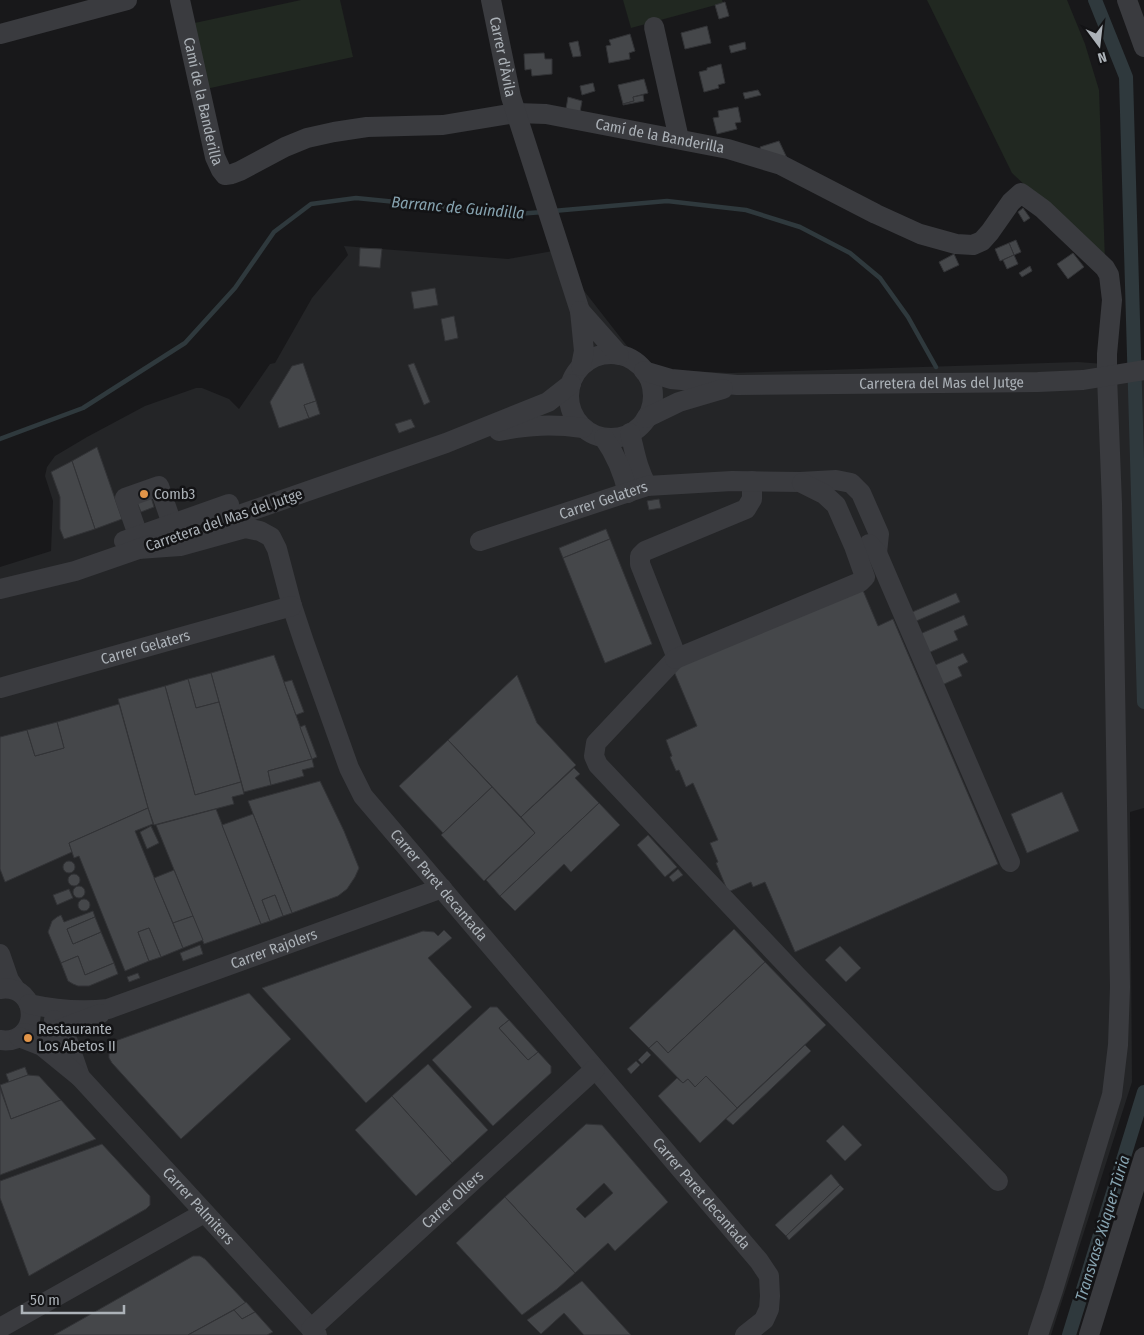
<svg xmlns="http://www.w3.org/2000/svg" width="1144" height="1335" font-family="'Fira Sans Condensed',sans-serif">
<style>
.built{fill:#242527}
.green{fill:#212821}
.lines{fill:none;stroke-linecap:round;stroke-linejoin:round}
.stream{stroke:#2f393d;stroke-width:4.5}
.canal{stroke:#2f393d;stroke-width:14}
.building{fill:#45474a;stroke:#323336;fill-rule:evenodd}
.minor{stroke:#3a3b3f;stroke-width:20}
.poi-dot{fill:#e29549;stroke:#131315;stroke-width:2}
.labels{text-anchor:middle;stroke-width:5;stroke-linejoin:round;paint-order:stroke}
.street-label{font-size:15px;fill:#acb2b8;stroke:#131315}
.poi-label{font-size:15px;fill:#acb2b8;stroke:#131315;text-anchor:start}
.water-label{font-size:16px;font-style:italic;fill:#86a3b0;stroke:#131315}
</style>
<rect width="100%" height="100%" fill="#18181a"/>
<path class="built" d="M344,246L508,259L553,251L645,369L730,373L1078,362L1144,367V808L1130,812L1132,1082L1051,1335H0V567L51,551L53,501L45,476L47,467L55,456L87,437L145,406L196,388H202L229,399L239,409L270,364L275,363L312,298L348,255Z"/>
<g class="green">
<path d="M301,0H340L353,57L206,89L190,24Z"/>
<path d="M623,0H722L723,3L631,28Z"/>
<path d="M927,0H1067L1085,44L1099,90L1105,261L1012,173Z"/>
</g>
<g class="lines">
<g class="stream">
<path d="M553,211L667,201L746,210L800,227L850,253L880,278L908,317L936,367"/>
<path d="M0,439L83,408L185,343L235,288L274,232L311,204L356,198L517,214L543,212"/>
</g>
<g class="canal">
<path d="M1095,0L1126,77L1144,702"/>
<path d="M1069,1335L1144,1092"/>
</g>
</g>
<g class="building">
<path d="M725,2L729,16L719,19L715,5Z"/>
<path d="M707,26L711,43L685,49L681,33Z"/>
<path d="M630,34L635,51L629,53L630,59L609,63L606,46L611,45L609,40Z"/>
<path d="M578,41L581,56L573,57L569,43Z"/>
<path d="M745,42L746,49L731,53L729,46Z"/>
<path d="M544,53L545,59H552V74L532,76L531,69L525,70L524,54Z"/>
<path d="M721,64L725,83L718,85L719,88L704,92L699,72L707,70V68Z"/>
<path d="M644,79L648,93L633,97L634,101L623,104L618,85Z"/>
<path d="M593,83L595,91L582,95L580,86Z"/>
<path d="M758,90L761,95L745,99L743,93Z"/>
<path d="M643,95L644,101L623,105V104L634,101L633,97Z"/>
<path d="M568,97L582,101L580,112L566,109Z"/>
<path d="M738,107L741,122L735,123L737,129L717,134L713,118L719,117L718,111Z"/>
<path d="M779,141L787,158L762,153L760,147Z"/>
<path d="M1023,208L1030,218L1024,222L1018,212Z"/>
<path d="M1016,240L1021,252L1014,255L1009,243Z"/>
<path d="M1009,243L1014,255L1000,261L995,249Z"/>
<path d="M360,248L382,249L380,268L359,266Z"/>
<path d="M1073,253L1084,267L1068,279L1057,264Z"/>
<path d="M954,254L959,265L944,272L939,262Z"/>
<path d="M1014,255L1018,264L1007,269L1003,260Z"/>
<path d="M1030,266L1032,271L1022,277L1019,273Z"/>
<path d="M435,288L438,305L414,309L411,292Z"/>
<path d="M454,316L458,338L445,341L441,319Z"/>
<path d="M303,363L316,401L304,405L309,418L279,428L270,402L292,366Z"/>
<path d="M414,363L430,402L424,405L408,365Z"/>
<path d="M316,401L320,414L309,418L304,405Z"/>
<path d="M411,419L415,427L399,433L395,424Z"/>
<path d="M97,447L122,519L95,529L72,461Z"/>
<path d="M72,461L95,529L64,539L60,529V497L51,472Z"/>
<path d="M151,497L154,507L141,512L137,502Z"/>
<path d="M659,499L661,508L649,510L647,501Z"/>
<path d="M606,529L610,539L563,558L559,548Z"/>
<path d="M610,539L652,644L605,663L563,558Z"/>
<path d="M862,588L878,626L893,619L998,864L795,952L765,882L753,887L751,882L728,892L716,863L718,862L710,843L718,840L693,783L686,787L679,770L676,771L670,757L672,756L666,740L697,726L673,669Z"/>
<path d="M956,593L960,602L914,622L910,613Z"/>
<path d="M964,615L968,625L954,631L958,640L928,653L920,634Z"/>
<path d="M963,653L968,662L958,667L962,676L942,685L933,666Z"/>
<path d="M274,655L312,759L268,771L271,785L244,792L211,673Z"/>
<path d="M211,673L219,702L196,708L188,679Z"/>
<path d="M517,675L537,723L576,765L521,817L448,740Z"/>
<path d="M188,679L196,708L219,702L241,782L195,795L165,686Z"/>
<path d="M292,680L304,712L296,715L284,682Z"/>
<path d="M165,686L195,795L241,782L244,794L232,797L234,804L154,825L148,808L118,699Z"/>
<path d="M119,704L148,808L69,843L72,852L5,882L0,869V737L27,730L35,756L64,748L57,722Z"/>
<path d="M57,722L64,748L35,756L27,730Z"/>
<path d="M305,725L317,757L312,759L300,727Z"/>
<path d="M448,740L492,787L443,833L399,786Z"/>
<path d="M312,759L314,767L302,770L304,776L271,785L268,771Z"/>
<path d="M574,768L580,774L575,778L599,803L500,896L486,880L535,833L521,817Z"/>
<path d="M320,781L344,831L359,868L355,877L347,889L338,896L292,913L248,801Z"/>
<path d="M492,787L535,833L484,881L441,835Z"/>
<path d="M1062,792L1079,831L1027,853L1011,814Z"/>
<path d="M599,803L620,825L571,872L564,864L515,911L500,896Z"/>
<path d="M148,808L153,824L135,831L183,948L161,957L149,928L138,932L149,961L125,971L79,856L74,858L69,843Z"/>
<path d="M216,809L261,924L204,944L156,825Z"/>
<path d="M253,814L292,913L283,916L275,895L262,900L270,921L261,924L222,825Z"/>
<path d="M151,826L159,843L147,849L140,832Z"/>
<path d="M648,835L677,867L665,877L637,845Z"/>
<circle cx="69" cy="867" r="6"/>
<path d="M678,869L683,875L673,882L669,877Z"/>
<path d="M174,870L193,916L173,923L154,878Z"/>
<circle cx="74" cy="880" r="6"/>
<circle cx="79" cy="892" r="6"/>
<path d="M69,889L73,898L57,905L53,895Z"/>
<path d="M275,895L283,916L270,921L262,900Z"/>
<circle cx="84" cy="905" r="6"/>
<path d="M93,911L95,917L67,929L73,944L101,932L114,963L85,975L78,956L61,963L48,932L52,921L57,917L61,915L64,922Z"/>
<path d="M193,916L203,940L183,948L173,923Z"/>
<path d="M95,917L101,932L73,944L67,929Z"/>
<path d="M149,928L161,957L149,961L138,932Z"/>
<path d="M734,929L765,962L668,1053L657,1041L649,1048L629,1028Z"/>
<path d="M444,930L452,938L428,958L472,1007L366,1103L262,988L423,931L434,932L438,936Z"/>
<path d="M200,945L203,954L183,961L180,953Z"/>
<path d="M840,946L861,968L846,982L825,960Z"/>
<path d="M78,956L85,975L114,963L118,974L89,986H78L73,984L68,981L61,963Z"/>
<path d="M765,962L826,1025L737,1108L706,1076L695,1087L688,1079L683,1083L649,1048L657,1041L668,1053Z"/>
<path d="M138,973L140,978L129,982L127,977Z"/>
<path d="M249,993L291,1039L181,1139L112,1063L109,1058V1049L113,1043L118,1040Z"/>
<path d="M490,1007H497L509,1020L499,1028L528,1060L538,1052L551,1066V1073L493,1126L432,1060Z"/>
<path d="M509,1020L538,1052L528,1060L499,1028Z"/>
<path d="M805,1045L811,1051L733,1125L726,1119Z"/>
<path d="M647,1051L651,1055L642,1064L638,1060Z"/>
<path d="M636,1061L640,1065L631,1074L627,1069Z"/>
<path d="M428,1064L488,1130L452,1163L392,1096Z"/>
<path d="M25,1067L28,1075L9,1082L6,1074Z"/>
<path d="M28,1075L39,1076L61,1100L11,1119L0,1085Z"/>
<path d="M706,1076L737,1108L700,1143L658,1096L677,1078L683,1083L688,1079L695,1087Z"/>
<path d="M0,1088L11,1119L61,1100L96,1139L0,1175Z"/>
<path d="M392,1096L452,1163L416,1196L355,1130Z"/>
<path d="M586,1124L602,1125L668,1202L615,1251L608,1243L575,1273L505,1197ZM604,1183L613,1193L585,1218L576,1209Z"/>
<path d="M843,1125L862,1145L845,1161L826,1141Z"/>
<path d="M102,1144L150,1196V1205L146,1209L29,1276L0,1198V1181Z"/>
<path d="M831,1174L840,1185L786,1236L775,1225Z"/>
<path d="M840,1185L844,1189L789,1240L786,1236Z"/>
<path d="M505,1197L575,1273L557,1289L522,1315L456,1243Z"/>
<path d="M193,1256H200L205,1259L246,1303L188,1335H54Z"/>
<path d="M582,1281L631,1335H584L564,1313L541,1334L527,1320Z"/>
<path d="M246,1302L255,1312L242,1319L234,1310Z"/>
<path d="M234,1310L242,1319L255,1312L273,1332L267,1335H188Z"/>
</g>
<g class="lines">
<g class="minor">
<path id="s1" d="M180,0L215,157L221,170L225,175L232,174L240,171L285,147L307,138L334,132L367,127L443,125L516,113L546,114L728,149L781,165L876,214L920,234L956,244L973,245L982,241L990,232L1011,202L1021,193L1043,209L1105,268L1109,275L1112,300L1107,354V376L1112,504L1120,987L1118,1045L1112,1095L1053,1290L1038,1335"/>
<path id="s2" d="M491,0L511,97L580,311"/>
<path d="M1127,0L1144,47"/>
<path d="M654,27L679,139"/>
<path d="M0,34L127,0"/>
<circle cx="611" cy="396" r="42"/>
<path d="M581,366L584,351L580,311L619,355"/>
<path id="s3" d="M644,371L671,379L737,385L1038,382L1083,380L1144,370"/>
<path d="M646,418L679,402L723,389"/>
<path d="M499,431C529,425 553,424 583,428"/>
<path d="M630,433C635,452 637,468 647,486"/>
<path d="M604,438C616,455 623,472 628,493"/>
<path d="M752,481V499L746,509L645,551L640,556V564L675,653V659L596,743L594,756L598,765L798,977L998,1181"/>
<path d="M213,524L446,443L548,402L571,384"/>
<path d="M138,535L125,498L159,486L172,524"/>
<path d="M124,541L229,504"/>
<path id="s4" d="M480,541L647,486L732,481L800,482L836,480L851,483L861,493L879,534L877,553"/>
<path d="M869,544L877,553L1010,862"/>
<path id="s5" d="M138,549L180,546L245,528L260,531L271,537L277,549L292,606L304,642L349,768L363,796L759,1261L769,1276L770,1296L769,1309L764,1320L745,1335"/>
<path d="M0,589L75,571L150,545"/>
<path d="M675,659L860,582L865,577L854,546L836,505L824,494L802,483"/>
<path id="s6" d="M0,688L292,606"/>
<path d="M0,954L9,980L16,990"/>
<path d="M0,989C41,983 41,1046 0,1040"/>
<path id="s7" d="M29,1004C56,1010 80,1012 108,1009L442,888"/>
<path d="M54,1020L68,1042L80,1077"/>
<path d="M24,1033L39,1037L100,1014"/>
<path id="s8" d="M19,1037L42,1046L80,1077L317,1335"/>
<path d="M0,1328L204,1213"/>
<path id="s9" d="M311,1329L595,1069"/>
<path d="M1089,1335L1144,1157"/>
</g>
</g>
<g class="poi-dot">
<circle cx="144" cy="494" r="5"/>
<circle cx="28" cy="1038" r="5"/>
</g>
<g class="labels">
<g class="street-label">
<text dy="5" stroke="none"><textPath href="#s2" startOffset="58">Carrer d'Àvila</textPath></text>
<text dy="5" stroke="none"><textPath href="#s1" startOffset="104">Camí de la Banderilla</textPath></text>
<text dy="5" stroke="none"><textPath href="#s1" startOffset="629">Camí de la Banderilla</textPath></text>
<text dy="5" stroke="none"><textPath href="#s3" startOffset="299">Carretera del Mas del Jutge</textPath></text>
<text dy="5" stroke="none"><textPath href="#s4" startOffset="130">Carrer Gelaters</textPath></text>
<text transform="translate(224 520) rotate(-19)" y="5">Carretera del Mas del Jutge</text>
<text dy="5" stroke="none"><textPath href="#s6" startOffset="151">Carrer Gelaters</textPath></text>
<text dy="5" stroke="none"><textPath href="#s5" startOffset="530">Carrer Paret decantada</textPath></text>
<text dy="5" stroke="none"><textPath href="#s7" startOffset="256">Carrer Rajolers</textPath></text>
<text dy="5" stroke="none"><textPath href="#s5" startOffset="935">Carrer Paret decantada</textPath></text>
<text dy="5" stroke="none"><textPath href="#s9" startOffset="192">Carrer Ollers</textPath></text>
<text dy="5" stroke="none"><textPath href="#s8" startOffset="249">Carrer Palmiters</textPath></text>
</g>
<g class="poi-label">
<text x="154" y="499">Comb3</text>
<text x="38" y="1034">Restaurante<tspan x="38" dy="17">Los Abetos II</tspan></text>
</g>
<g class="water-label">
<text transform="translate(458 207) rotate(5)" y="6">Barranc de Guindilla</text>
<text transform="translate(1102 1228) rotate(-73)" y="6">Transvase Xùquer-Tùria</text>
</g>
</g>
<g transform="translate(1099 45) rotate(165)" stroke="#131315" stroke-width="4" paint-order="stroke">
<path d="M0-4L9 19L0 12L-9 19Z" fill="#acb2b8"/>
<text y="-8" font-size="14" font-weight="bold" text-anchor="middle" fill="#acb2b8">N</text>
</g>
<path d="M22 1305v8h102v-8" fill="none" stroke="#acb2b8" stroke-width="2.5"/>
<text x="30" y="1305" font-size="15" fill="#acb2b8" stroke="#131315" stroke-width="4" paint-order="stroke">50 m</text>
</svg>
